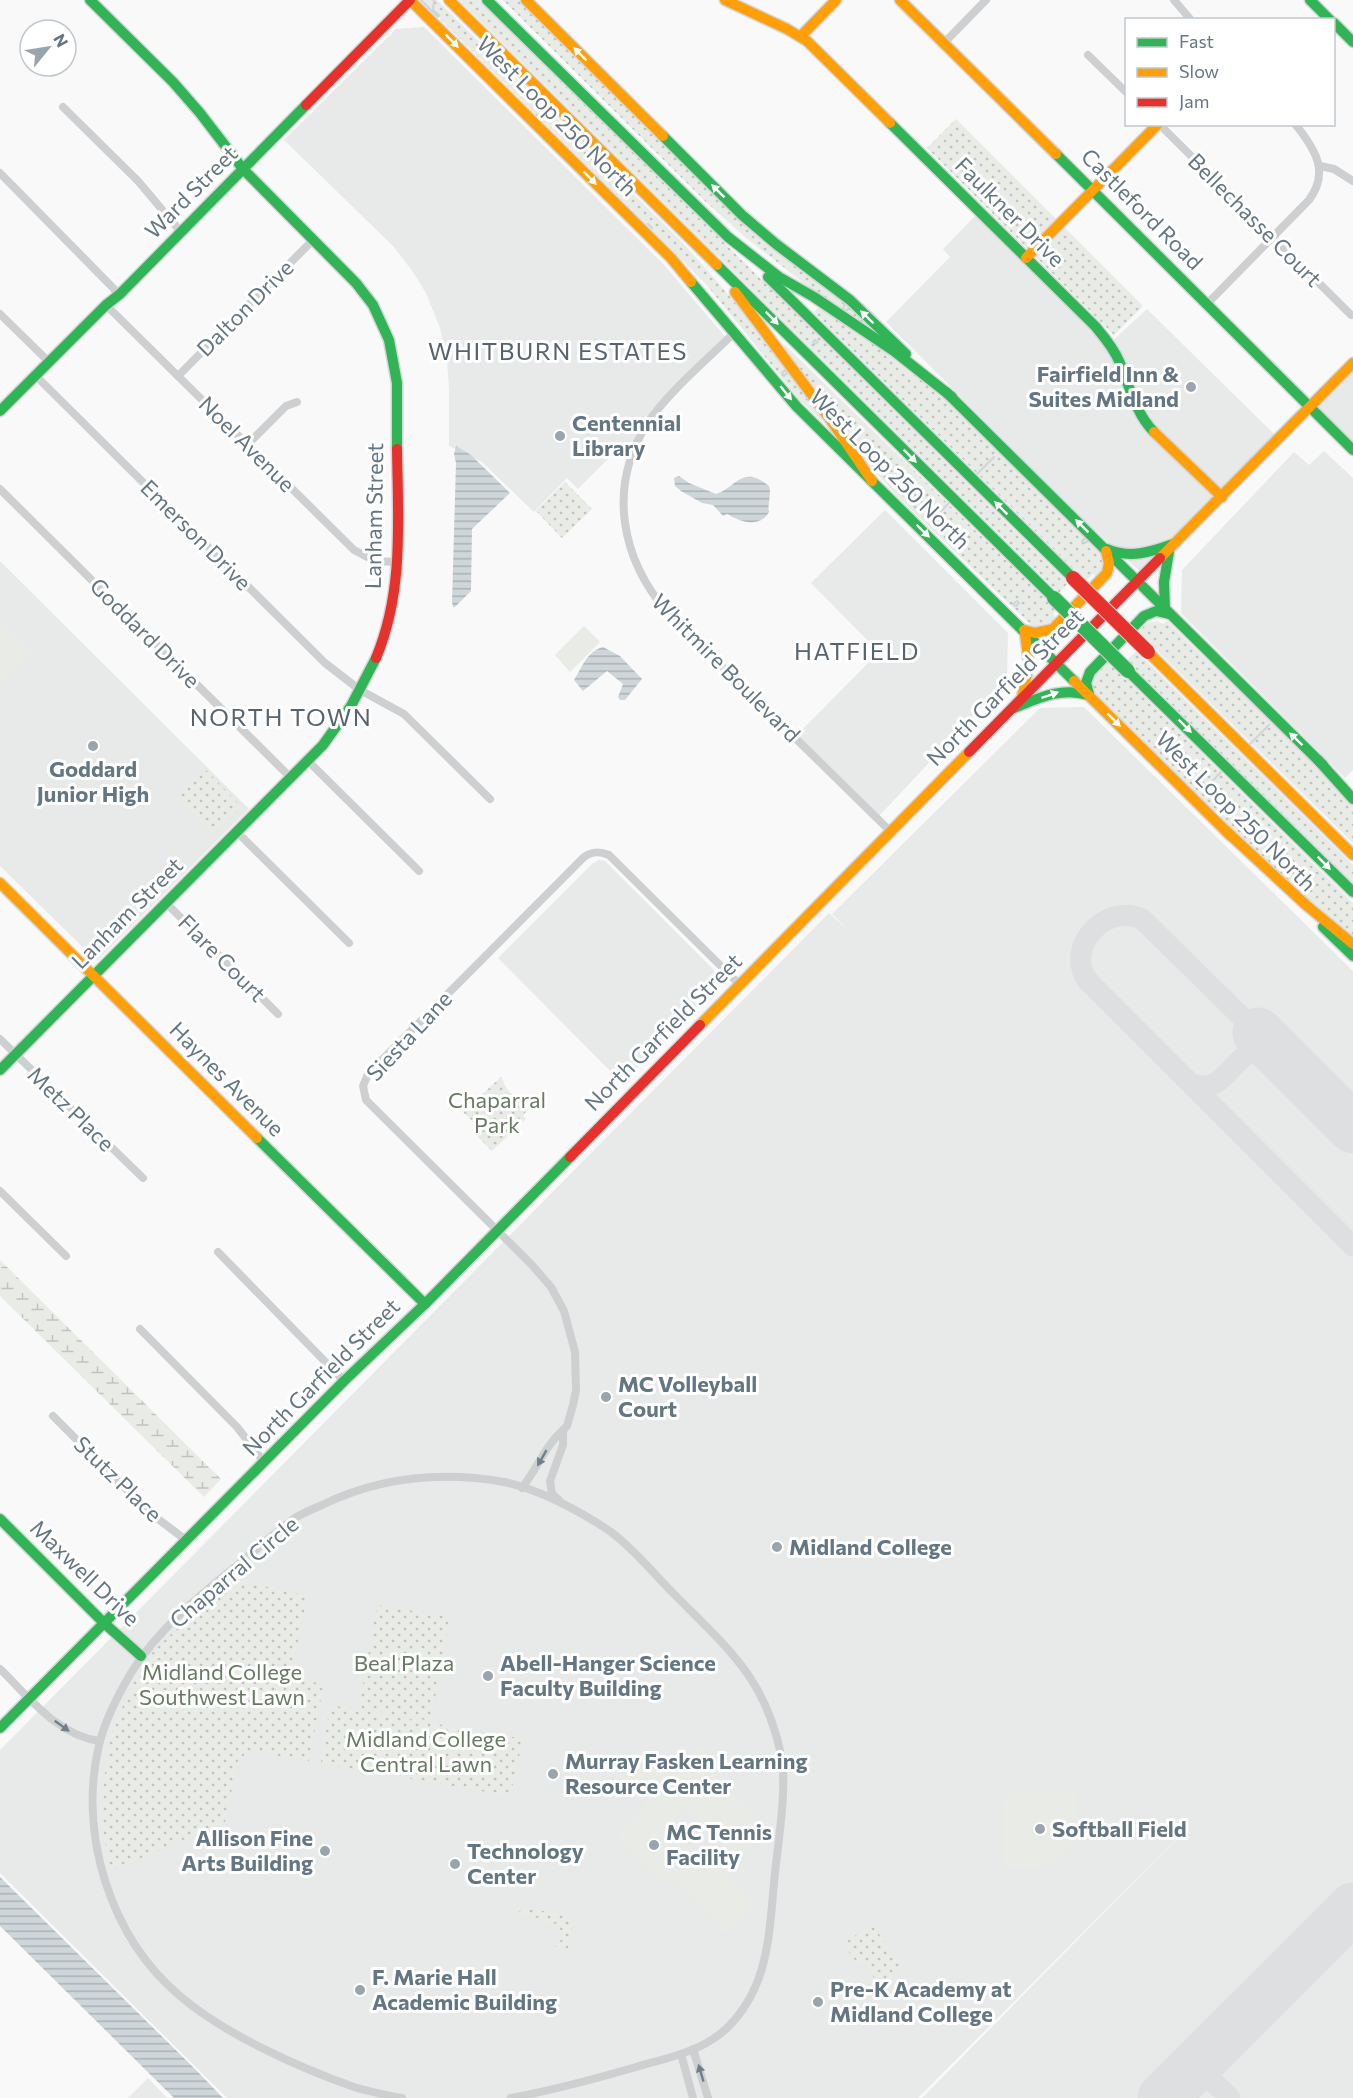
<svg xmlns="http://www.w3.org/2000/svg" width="1353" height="2098" font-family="Commissioner,sans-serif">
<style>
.built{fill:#e8e9e9}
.grass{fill:url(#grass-dots)}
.wetland{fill:url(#wetland-marsh)}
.pitch{fill:#e8ebe6}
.water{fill:url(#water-rules)}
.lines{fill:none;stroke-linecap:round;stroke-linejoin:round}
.stream{stroke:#ced6d9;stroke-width:2}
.taxiway{stroke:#dedfe0;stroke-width:21}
.runway{stroke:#dedfe0;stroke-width:51}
.fast-casing{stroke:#d5d6d7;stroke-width:13}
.slow-casing{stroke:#d5d6d7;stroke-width:13}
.jam-casing{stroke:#d5d6d7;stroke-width:13}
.street{stroke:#cecfd0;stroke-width:8}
.fast{stroke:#30b455;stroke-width:10}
.slow{stroke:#ff9f0a;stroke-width:10}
.jam{stroke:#e5322d;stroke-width:10}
.fast-bridge-casing{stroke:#d5d6d6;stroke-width:16;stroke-linecap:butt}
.jam-bridge-casing{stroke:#d5d6d6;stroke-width:16;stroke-linecap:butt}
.fast-bridge{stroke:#30b455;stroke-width:14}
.jam-bridge{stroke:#e5322d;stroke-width:14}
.oneway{fill:#fff}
.oneway2{fill:#707f8b}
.poi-dot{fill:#99a4ac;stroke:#fff;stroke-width:2}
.labels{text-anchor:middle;stroke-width:6;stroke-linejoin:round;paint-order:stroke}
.street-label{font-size:22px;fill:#657683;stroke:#fff}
.poi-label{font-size:22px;font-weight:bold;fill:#657683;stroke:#fff;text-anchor:start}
.park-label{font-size:22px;fill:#687a64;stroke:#fff}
.neighbourhood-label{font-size:24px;letter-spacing:1.5px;fill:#57646e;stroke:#fff}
</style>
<defs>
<pattern id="grass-dots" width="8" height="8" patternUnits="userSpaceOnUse" patternTransform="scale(1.5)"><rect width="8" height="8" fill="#e8ebe6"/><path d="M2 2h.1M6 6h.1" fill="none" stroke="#c0c3c0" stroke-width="1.8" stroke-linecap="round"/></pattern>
<pattern id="wetland-marsh" width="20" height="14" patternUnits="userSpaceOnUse" patternTransform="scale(1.5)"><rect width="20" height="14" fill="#e8ebe6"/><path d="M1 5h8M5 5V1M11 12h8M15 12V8" fill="none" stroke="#c0c3c0"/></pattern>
<pattern id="water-rules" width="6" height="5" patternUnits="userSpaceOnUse" patternTransform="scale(1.5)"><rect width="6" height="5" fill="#ced6d9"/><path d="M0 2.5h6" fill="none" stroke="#abb2b5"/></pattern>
</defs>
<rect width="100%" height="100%" fill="#f9f9f9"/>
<g class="built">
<path d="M424,27L665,266L728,340L661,406L634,452L621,446L578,489L567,478L534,512L482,462L449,446V389L447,360L440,328L426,293L413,272L393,246L284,140L396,29Z"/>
<path d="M979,212L1110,343L1147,309L1279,439L1145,576L1084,520L886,322L950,257L943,249Z"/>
<path d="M1353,364V450L1310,408Z"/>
<path d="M1324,451L1353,478V770L1345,778L1181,613L1182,570L1294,452L1309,465Z"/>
<path d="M885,510L1008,633L1007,680L878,817L795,737L879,652L811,583Z"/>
<path d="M0,561L249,809L97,961L0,866Z"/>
<path d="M1084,707L1353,971V2098H922L1205,1810L918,2098H227L0,1873V1750L829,913L848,930L832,914L1040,708Z"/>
<path d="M599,860L605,861L722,978V981L622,1083L498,958L592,864Z"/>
<path d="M148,2078L167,2098H128Z"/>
</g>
<g class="grass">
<path d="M421,0H437L679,239L709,272L738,306L823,418L821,420L799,399L705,283Z"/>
<path d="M459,0H479L1068,583L1059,593Z"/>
<path d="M503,0H519L667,148L809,275L855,311L887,340L819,295L745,237L705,201Z"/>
<path d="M956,119L1143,306L1114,335L927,148Z"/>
<path d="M821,305L917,375L954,406L1099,549C1106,559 1105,567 1097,577L1093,574L1086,581L814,312Z"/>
<path d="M785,345L1057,610L1053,614L1057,619C1049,626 1043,629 1032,626L897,496L873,469L823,406L781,348Z"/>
<path d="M565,482L592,509L562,538L536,511Z"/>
<path d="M1158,621L1163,624L1167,621C1229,683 1294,740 1353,804V843L1138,632L1147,623Z"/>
<path d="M1136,651L1353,865V884L1127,660Z"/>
<path d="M1101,662L1105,666L1109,662L1353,903V939L1300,896L1095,693L1090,679Z"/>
<path d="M206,770L242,807L213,835L177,798Z"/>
<path d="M501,1077L507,1089L528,1110L523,1115L526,1119L492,1151L478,1137L483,1131L463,1112Z"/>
<path d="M232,1579L307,1596L293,1667L323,1688L309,1761L250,1751L238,1760L225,1822L110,1871L100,1810L110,1737L135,1678L155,1649Z"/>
<path d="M377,1605L449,1617L431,1721L359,1708Z"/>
<path d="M330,1705L523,1739L510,1796L321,1763Z"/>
<path d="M525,1908L567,1915L573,1924L568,1949L554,1946L555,1943H560L562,1930L558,1929V1924L538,1921V1918L524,1915L523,1917L516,1916L517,1913Z"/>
<path d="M872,1924L902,1967L878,1984L863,1961L858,1964L843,1944Z"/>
</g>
<path class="wetland" d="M0,1260L221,1479L204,1497L0,1296Z"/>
<g class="pitch">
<path d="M0,622L33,655L0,688Z"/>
<path d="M584,626L600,642L570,672L555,655Z"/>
<path d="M700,1744L725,1770L717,1779L767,1829L737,1859L687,1808L668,1828L698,1859L704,1853L754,1903L725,1933L671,1879L664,1885L616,1837L647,1806L619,1778L649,1749L672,1771Z"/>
<path d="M1078,1791C1080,1826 1079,1861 1036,1868C1025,1869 1013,1868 1003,1868V1801L1013,1792Z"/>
</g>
<g class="water">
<path d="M456,446L471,455L510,493L472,529L471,591L455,607H453L452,602L456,463L454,454Z"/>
<path d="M679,476L689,483L716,494C737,487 742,464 769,486C772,495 767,503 769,512C759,529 741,522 727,514L723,516L713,505L702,503L681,491L675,486L674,478Z"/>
<path d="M603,647L620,656L642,679L625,700H620L618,697L623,684L607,671L583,691L574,680C582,668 586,652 603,647Z"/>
<path d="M0,1877L197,2071L223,2098H174L0,1926Z"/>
</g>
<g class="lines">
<g class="stream">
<path d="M421,0L438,17L439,15L433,10L434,0"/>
<path d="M536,114L541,119"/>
<path d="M648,224L652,228"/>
<path d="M845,303L850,307L846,311L843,309Z"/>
<path d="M815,340L818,342L815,344L813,342Z"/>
<path d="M785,370L787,373L784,376L782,373Z"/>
<path d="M977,474L994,457"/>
<path d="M932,520L949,503"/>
<path d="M1085,538L1088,541L1085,543L1082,541Z"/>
<path d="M1017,601L1019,603L1016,606L1013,604Z"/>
<path d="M1250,744L1269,725"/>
<path d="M1207,787L1221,772"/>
</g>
<g class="taxiway">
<path d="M1258,1033L1142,919C1107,902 1063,947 1088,981L1353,1246"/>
<path d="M1190,1083C1232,1102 1232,1032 1280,1054"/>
<path d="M1180,2081C1205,2071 1213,2081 1230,2098"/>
<path d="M1215,2083C1205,2070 1208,2059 1215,2045"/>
</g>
<g class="runway">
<path d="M1258,1033L1353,1128"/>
<path d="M1163,2098L1353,1908"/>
</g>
<defs>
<g id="fast">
<path d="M90,0L173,82L200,113L243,169L356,283L373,305L389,340L397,383V449"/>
<path d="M487,0L728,237L779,277L814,297L894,351L952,397"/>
<path d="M1310,0L1330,20"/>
<path d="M1334,23L1353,42"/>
<path d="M890,123L1095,326C1104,337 1113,347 1119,361C1129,384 1135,413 1154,432"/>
<path d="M663,136L742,215L776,244L850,300L906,354"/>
<path d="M1056,154L1353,450"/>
<path d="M717,265L1054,598"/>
<path d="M768,277L1073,578"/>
<path d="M691,282L797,407L1074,681"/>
<path d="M946,392L1323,765"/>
<path d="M0,411L106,305L120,294L306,105"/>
<path d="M1107,549C1130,559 1151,552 1173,544"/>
<path d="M1165,609L1164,582L1169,552"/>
<path d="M1128,671L1353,892"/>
<path d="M1089,694L1086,683L1090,672L1144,616L1156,611L1169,614"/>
<path d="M1014,708C1039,698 1061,687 1088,695"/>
<path d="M1318,760L1353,799"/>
<path d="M1323,927L1353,956"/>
<path d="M0,1070L323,745L351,706L376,658"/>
<path d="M257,1138L425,1304"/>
<path d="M0,1519L104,1623L141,1656"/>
<path d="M0,1728L344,1381L425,1304L570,1157"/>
</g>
<g id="slow">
<path d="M410,0L671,258L691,282"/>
<path d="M449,0L717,265"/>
<path d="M526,0L663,136"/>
<path d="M725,0L787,29L807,41L890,123"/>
<path d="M900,0L1056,154"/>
<path d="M801,36L836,0"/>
<path d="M1026,258L1158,124"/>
<path d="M735,292L830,419L872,481"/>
<path d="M1154,432L1222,497"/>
<path d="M1160,558L1353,363"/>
<path d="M1024,630L1035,633L1053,629L1107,573L1109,563L1106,551"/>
<path d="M1148,652L1353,855"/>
<path d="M1074,681L1231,836"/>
<path d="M1022,697L1029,665L1025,633"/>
<path d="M1226,831L1306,905L1353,944"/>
<path d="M0,883L257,1138"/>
<path d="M700,1025L969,752"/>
</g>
<g id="jam">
<path d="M306,105L410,0"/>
<path d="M376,658C404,591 398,520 397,449"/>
<path d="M969,752L1160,558"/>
<path d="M570,1157L700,1025"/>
</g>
</defs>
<use href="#fast" class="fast-casing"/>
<use href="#slow" class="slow-casing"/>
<use href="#jam" class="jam-casing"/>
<g class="street">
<path d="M1174,0L1191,20"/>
<path d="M944,43L986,0"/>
<path d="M1088,55L1126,92"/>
<path d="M63,107L138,181L181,232"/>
<path d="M1159,124L1351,315"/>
<path d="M1320,166L1334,169L1353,181"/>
<path d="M0,173L119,294"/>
<path d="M1207,304L1309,200C1329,173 1317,151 1295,124"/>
<path d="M106,305L354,550L375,561L398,562"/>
<path d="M0,314L49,362"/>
<path d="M735,332C707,360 668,392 647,424C607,488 621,560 669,614L891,832"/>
<path d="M36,376L325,663L360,690L404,714L490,799"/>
<path d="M178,376L313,240"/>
<path d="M247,445L286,406L297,402"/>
<path d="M0,489L291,778"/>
<path d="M308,761L419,871"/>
<path d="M237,832L349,943"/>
<path d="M166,903L278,1014"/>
<path d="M0,1039L143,1178"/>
<path d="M0,1191L66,1256"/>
<path d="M218,1252L344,1381"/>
<path d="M140,1329L237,1427L264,1462"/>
<path d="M53,1416L150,1513L186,1540"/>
<path d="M522,1488C537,1469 545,1446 563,1430"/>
<path d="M559,1500L552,1494L550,1481L563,1445V1430L567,1426L573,1405L576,1390L575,1352L564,1311L551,1287L531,1264L366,1100L363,1086L368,1074L583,858C591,851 599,851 609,855L740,985"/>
<path d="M0,1669C29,1697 58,1736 100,1741"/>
<path d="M693,2049L708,2098"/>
<path d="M681,2054L693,2098"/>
<path d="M402,2098C386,2095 370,2092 354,2087C300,2068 224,2034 180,1996C110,1937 78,1834 99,1745C105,1720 118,1695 131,1673C158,1629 201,1594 241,1562C259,1548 276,1531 295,1518C303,1513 313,1509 322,1505C380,1477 441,1471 504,1482C539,1489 582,1512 611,1532C634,1549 654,1574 674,1594C727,1648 765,1677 781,1755C788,1789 777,1847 774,1883C769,1937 768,1989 726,2029C701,2052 667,2058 636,2067C595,2079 553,2090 511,2098"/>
</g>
<use href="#fast" class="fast"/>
<use href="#slow" class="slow"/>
<use href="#jam" class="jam"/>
<defs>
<path id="fast-bridge" d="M1054,598L1128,671"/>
<path id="jam-bridge" d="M1073,578L1148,652"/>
</defs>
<use href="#fast-bridge" class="fast-bridge-casing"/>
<use href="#jam-bridge" class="jam-bridge-casing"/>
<use href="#fast-bridge" class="fast-bridge"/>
<use href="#jam-bridge" class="jam-bridge"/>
</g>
<defs><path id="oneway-solid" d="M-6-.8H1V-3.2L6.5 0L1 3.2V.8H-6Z" transform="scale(1.5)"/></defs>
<g class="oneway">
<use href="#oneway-solid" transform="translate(452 41) rotate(45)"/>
<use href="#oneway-solid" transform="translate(580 54) rotate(-135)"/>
<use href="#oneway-solid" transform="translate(590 178) rotate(45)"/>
<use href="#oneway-solid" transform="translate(718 191) rotate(-135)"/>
<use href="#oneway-solid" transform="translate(867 317) rotate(-136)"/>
<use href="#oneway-solid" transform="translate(772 318) rotate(45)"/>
<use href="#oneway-solid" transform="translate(786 393) rotate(51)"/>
<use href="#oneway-solid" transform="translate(910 456) rotate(45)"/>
<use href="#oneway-solid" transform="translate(1001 508) rotate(-135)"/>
<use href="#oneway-solid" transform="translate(1082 526) rotate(-135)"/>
<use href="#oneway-solid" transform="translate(923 531) rotate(44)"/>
<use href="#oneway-solid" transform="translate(1050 695) rotate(-19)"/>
<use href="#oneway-solid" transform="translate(1114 720) rotate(45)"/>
<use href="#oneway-solid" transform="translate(1185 726) rotate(45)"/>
<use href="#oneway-solid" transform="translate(1296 739) rotate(-136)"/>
<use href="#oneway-solid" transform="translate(1324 863) rotate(45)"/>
</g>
<g class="oneway2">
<use href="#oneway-solid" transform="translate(542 1458) rotate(120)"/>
<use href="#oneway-solid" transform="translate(62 1726) rotate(36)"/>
<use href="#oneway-solid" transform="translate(701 2073) rotate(-106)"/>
</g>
<g class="poi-dot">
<circle cx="1191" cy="387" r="6"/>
<circle cx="560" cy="436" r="6"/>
<circle cx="93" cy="746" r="6"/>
<circle cx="606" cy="1397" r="6"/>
<circle cx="777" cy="1547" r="6"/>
<circle cx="488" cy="1676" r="6"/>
<circle cx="553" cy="1774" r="6"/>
<circle cx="1040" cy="1829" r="6"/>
<circle cx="654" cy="1845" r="6"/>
<circle cx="325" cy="1851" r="6"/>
<circle cx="455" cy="1864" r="6"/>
<circle cx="360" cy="1990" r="6"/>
<circle cx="818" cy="2002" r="6"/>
</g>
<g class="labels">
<g class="street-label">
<text transform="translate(557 116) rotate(45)" y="8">West Loop 250 North</text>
<text transform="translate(191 192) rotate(-45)" y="8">Ward Street</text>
<text transform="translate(1142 209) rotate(45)" y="8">Castleford Road</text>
<text transform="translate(1010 212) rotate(45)" y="8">Faulkner Drive</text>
<text transform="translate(1255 220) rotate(45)" y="8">Bellechasse Court</text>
<text transform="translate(245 308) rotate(-45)" y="8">Dalton Drive</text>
<text transform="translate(247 444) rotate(45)" y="8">Noel Avenue</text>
<text transform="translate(890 469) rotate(45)" y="8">West Loop 250 North</text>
<text transform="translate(374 516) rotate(-89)" y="8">Lanham Street</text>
<text transform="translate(196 535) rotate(45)" y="8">Emerson Drive</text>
<text transform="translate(145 633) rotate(45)" y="8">Goddard Drive</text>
<text transform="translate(726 668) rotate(45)" y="8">Whitmire Boulevard</text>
<text transform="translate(1005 687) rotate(-45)" y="8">North Garfield Street</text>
<text transform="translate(1236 811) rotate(45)" y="8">West Loop 250 North</text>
<text transform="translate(127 913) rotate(-45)" y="8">Lanham Street</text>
<text transform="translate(222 958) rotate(45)" y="8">Flare Court</text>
<text transform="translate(663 1032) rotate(-45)" y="8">North Garfield Street</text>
<text transform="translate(409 1036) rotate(-47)" y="8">Siesta Lane</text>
<text transform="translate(227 1079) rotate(45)" y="8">Haynes Avenue</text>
<text transform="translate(71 1109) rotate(44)" y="8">Metz Place</text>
<text transform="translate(321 1377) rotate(-45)" y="8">North Garfield Street</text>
<text transform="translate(118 1479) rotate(44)" y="8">Stutz Place</text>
<text transform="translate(234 1572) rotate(-40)" y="8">Chaparral Circle</text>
<text transform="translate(85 1573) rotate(44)" y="8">Maxwell Drive</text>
</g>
<g class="poi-label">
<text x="1179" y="382" text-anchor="end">Fairfield Inn &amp;<tspan x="1179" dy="25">Suites Midland</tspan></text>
<text x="572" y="431">Centennial<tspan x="572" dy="25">Library</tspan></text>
<text x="93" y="777" text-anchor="middle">Goddard<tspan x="93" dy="25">Junior High</tspan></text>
<text x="618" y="1392">MC Volleyball<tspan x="618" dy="25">Court</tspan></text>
<text x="789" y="1555">Midland College</text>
<text x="500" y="1671">Abell-Hanger Science<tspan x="500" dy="25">Faculty Building</tspan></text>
<text x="565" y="1769">Murray Fasken Learning<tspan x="565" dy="25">Resource Center</tspan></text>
<text x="1052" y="1837">Softball Field</text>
<text x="666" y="1840">MC Tennis<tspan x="666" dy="25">Facility</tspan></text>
<text x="313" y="1846" text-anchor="end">Allison Fine<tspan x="313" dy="25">Arts Building</tspan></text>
<text x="467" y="1859">Technology<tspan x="467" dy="25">Center</tspan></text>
<text x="372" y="1985">F. Marie Hall<tspan x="372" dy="25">Academic Building</tspan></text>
<text x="830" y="1997">Pre-K Academy at<tspan x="830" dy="25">Midland College</tspan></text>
</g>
<g class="park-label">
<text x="497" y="1108">Chaparral<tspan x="497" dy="25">Park</tspan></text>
<text x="404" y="1671">Beal Plaza</text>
<text x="222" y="1680">Midland College<tspan x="222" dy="25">Southwest Lawn</tspan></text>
<text x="426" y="1747">Midland College<tspan x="426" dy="25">Central Lawn</tspan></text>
</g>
<g class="neighbourhood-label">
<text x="558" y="360">WHITBURN ESTATES</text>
<text x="857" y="660">HATFIELD</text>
<text x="281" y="726">NORTH TOWN</text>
</g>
</g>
<rect x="1125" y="18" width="210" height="108" fill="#ffffff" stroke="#c1c8cd" stroke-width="1.5"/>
<rect x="1137" y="38" width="30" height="9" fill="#30b455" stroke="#c1c8cd" stroke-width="1.5"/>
<text x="1179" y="48" font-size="18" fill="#657683">Fast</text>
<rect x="1137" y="68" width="30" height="9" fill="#ff9f0a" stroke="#c1c8cd" stroke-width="1.5"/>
<text x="1179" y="78" font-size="18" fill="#657683">Slow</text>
<rect x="1137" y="98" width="30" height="9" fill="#e5322d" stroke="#c1c8cd" stroke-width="1.5"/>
<text x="1179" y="108" font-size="18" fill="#657683">Jam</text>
<g transform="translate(48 48) rotate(60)"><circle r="28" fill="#ffffff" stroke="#c1c8cd" stroke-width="1.5"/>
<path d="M0-4.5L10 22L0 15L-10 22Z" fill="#99a4ac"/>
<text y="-9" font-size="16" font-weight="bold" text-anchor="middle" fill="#657683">N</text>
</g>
</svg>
